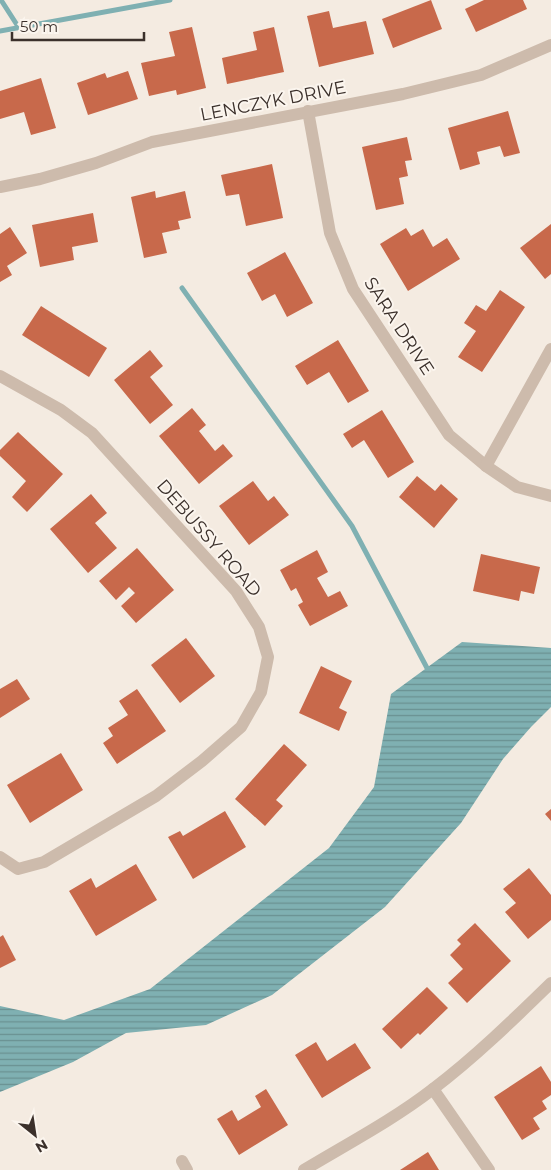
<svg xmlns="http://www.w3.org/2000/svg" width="551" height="1170" font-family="Montserrat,sans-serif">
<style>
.water{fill:url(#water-rules)}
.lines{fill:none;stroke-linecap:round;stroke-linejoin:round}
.stream{stroke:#7fb0b2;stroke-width:5}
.building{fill:#c8694b}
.street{stroke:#cdbbac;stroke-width:12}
.labels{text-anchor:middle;stroke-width:4;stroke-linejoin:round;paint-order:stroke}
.street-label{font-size:18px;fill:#3b302b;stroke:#fbf5ee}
</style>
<defs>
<pattern id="water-rules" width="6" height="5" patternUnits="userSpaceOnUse" patternTransform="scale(1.25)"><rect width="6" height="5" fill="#7fb0b2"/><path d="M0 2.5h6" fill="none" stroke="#699091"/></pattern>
</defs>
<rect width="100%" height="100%" fill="#f4ebe1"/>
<path class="water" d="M462,642L551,648V707L531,727L503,759L461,823L385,907L272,995L206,1025L126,1033L73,1062L0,1092V1006L64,1020L150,989L329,848L374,787L391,694Z"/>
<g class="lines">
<g class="stream">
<path d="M1,0L19,28"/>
<path d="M0,31L170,0"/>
<path d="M182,288L352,526L427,668"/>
</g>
</g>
<g class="building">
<path d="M431,0L442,29L393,48L382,19Z"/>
<path d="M484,0H523L527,9L476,32L465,9Z"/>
<path d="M329,11L333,28L366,21L374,54L319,67L307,16Z"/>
<path d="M192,27L206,88L177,95L176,90L149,96L141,63L175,56L169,32Z"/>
<path d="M274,27L284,72L227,84L222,58L257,50L253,32Z"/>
<path d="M128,71L138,99L88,115L77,83L105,73L107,78Z"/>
<path d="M41,78L56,128L31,135L24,112L0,119V91Z"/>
<path d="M508,111L520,153L504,157L500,146L477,152L480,164L460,170L448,128Z"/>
<path d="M407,137L412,160L405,161L408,176L399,178L404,204L376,210L362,147Z"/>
<path d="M272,164L283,218L246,226L239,194L226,196L221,175Z"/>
<path d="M155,191L156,198L185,191L191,218L178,221L180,229L162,233L167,253L144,258L131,197Z"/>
<path d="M93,213L98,242L72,247L74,260L40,267L32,225Z"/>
<path d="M551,224V274L545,279L520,248Z"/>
<path d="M10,227L27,253L7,266L12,275L0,282V234Z"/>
<path d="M406,228L411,236L423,229L433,247L447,238L460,259L408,291L380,244Z"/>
<path d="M285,252L313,303L287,317L275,294L262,301L247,273Z"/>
<path d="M500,290L525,307L482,372L458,357L476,331L464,323L476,305L486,311Z"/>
<path d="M41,306L107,348L89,377L22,335Z"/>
<path d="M338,340L369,391L348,403L329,372L307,385L295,366Z"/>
<path d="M150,350L163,366L150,377L173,405L150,424L114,380Z"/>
<path d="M192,408L206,425L199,431L215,451L223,444L233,456L199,484L159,436Z"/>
<path d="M382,410L414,462L388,478L364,440L352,448L343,434Z"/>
<path d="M18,432L63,474L27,512L12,497L26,481L0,456V450Z"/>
<path d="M417,476L435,491L441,484L458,499L434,528L399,497Z"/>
<path d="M253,481L268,501L274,496L289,515L249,545L219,506Z"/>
<path d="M91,494L107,513L95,523L117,548L88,573L50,529Z"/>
<path d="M137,548L174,590L136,623L121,606L135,593L129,587L116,600L99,581Z"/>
<path d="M317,550L328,572L317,578L328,597L340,591L348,606L310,626L298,605L303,602L296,588L291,591L280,570Z"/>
<path d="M481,554L540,567L534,594L521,591L519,601L473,591Z"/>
<path d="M186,638L215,676L180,703L151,665Z"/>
<path d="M321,666L352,681L339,708L347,712L339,731L299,713Z"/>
<path d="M17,679L30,699L0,718V689Z"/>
<path d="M137,689L166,731L117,764L103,743L113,736L108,728L128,715L119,701Z"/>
<path d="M284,744L307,765L276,800L283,806L265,826L235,799Z"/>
<path d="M61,753L83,790L30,823L7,785Z"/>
<path d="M551,809V821L545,814Z"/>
<path d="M225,811L246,847L193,879L168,837L180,831L183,836Z"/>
<path d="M136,864L157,900L96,936L69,891L91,878L96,888Z"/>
<path d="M529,868L551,895V920L528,939L505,912L516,903L503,889Z"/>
<path d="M475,923L511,961L467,1003L448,983L463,969L450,955L461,944L457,940Z"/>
<path d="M3,935L16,960L0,968V937Z"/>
<path d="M427,987L448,1008L420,1035L418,1033L401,1049L382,1029Z"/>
<path d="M316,1042L327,1061L355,1043L371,1068L322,1098L295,1055Z"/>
<path d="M541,1066L551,1082V1095L542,1101L547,1109L533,1118L540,1129L522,1140L494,1097Z"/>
<path d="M266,1089L288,1125L239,1155L217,1119L232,1110L238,1121L261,1107L255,1096Z"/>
<path d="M428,1152L439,1170H400Z"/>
</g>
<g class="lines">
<g class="street">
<path d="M308,111L330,233L353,289L449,435L486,466L517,487L551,496"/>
<path d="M0,187L40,179L96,163L152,142L403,94L481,75L551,45"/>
<path d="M0,376L61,410L92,433L236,591L259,627L268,657L261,692L241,727L202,761L156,796L44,862L18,869L0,857"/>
<path d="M486,466L551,349"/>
<path d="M433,1089L489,1170"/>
<path d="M182,1161L187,1170"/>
<path d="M304,1170C347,1144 393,1120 433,1089C475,1057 513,1020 551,983"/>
</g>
</g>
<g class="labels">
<g class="street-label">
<text transform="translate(273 101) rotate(-11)" y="6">LENCZYK DRIVE</text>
<text transform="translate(399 326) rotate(57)" y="6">SARA DRIVE</text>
<text transform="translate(209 538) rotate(49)" y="6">DEBUSSY ROAD</text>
</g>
</g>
<g transform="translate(35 1135) rotate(150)" stroke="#fbf5ee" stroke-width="4" paint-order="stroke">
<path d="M0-4L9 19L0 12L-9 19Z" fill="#3b302b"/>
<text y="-8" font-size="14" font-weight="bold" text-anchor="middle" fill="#3b302b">N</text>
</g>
<path d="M12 32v8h132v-8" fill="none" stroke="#3b302b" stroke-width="2.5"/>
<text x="20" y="32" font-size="15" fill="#3b302b" stroke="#fbf5ee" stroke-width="4" paint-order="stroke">50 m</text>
</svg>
